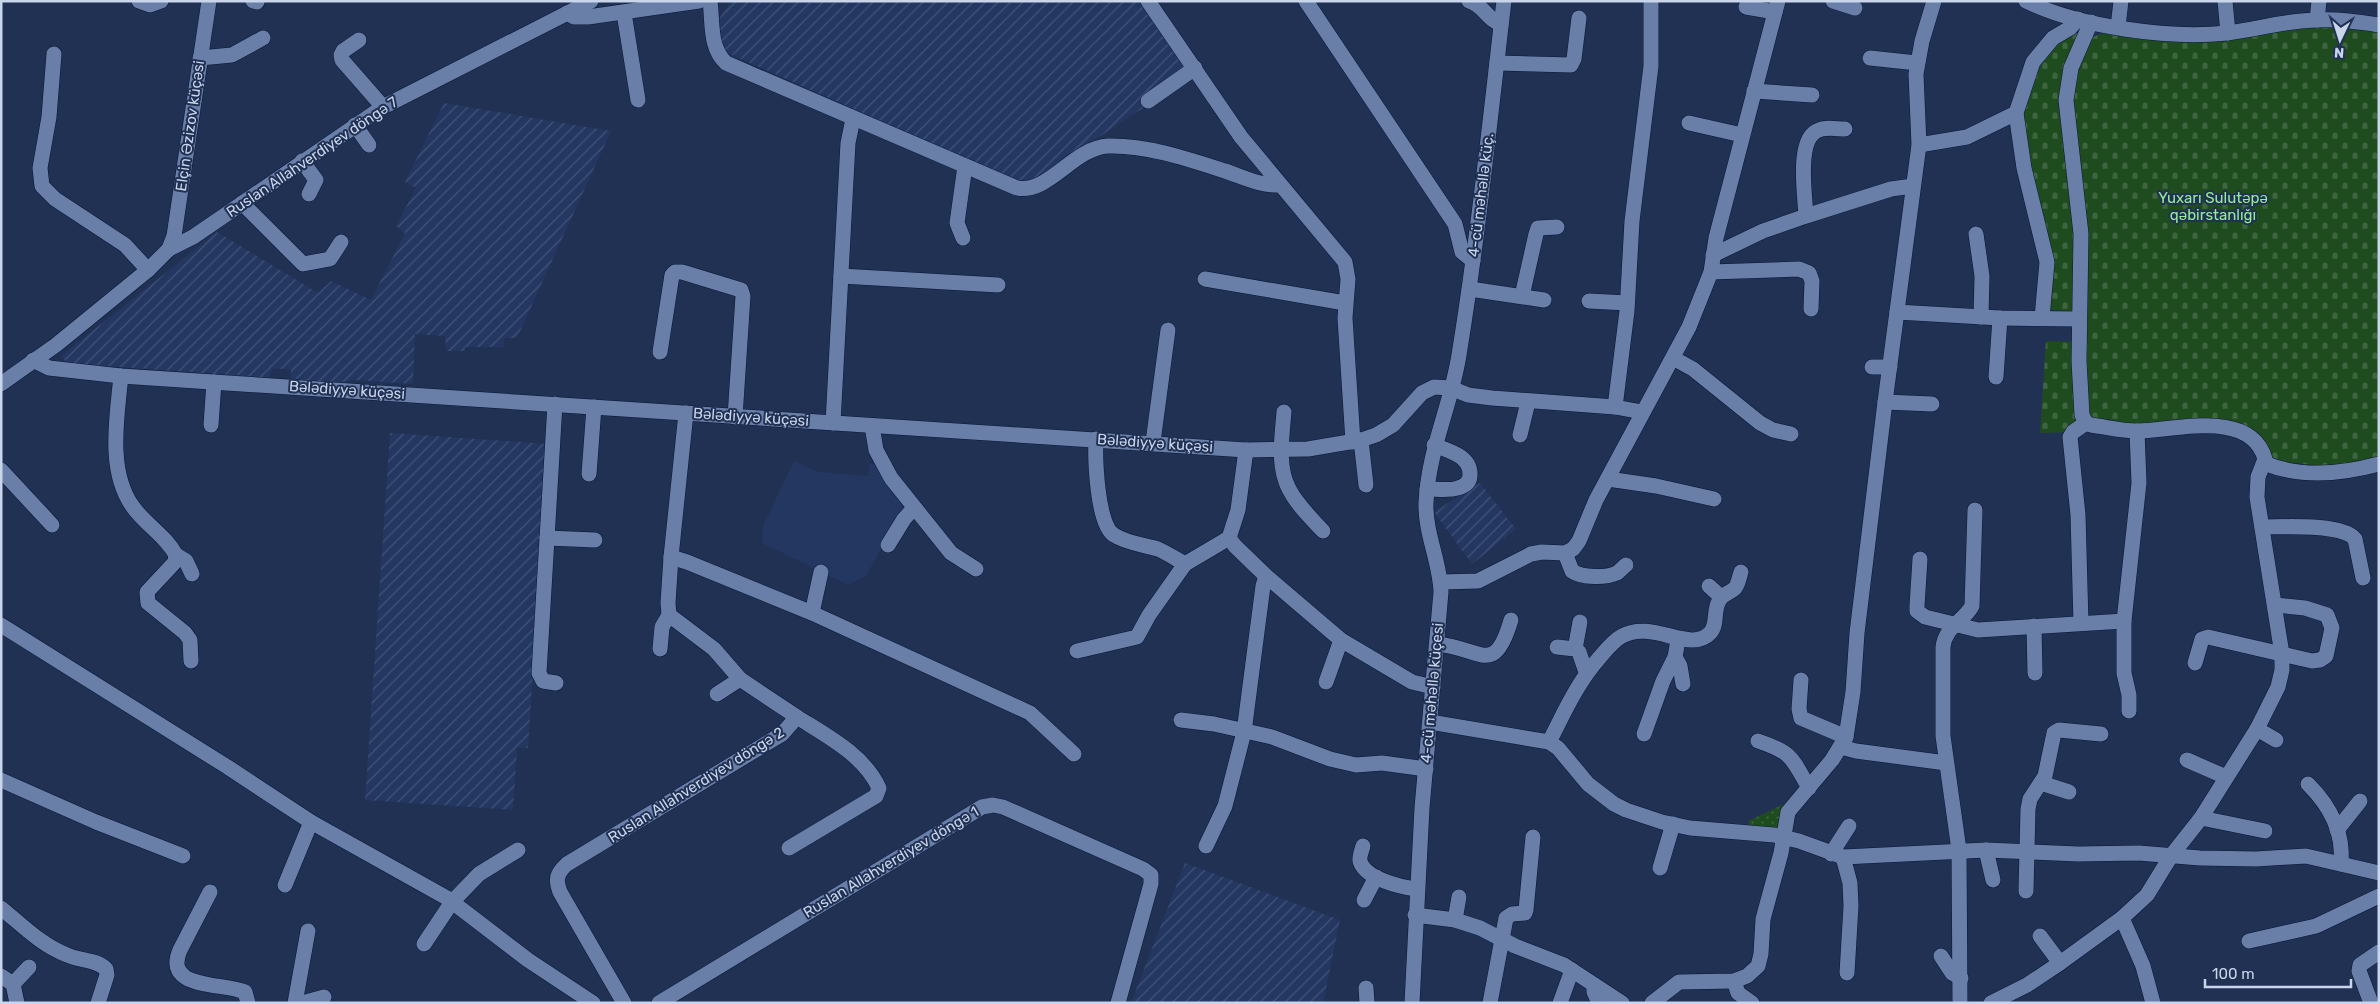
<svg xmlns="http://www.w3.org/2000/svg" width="2380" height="1004" font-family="Rubik,sans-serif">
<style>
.built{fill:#233761}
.industrial{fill:url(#industrial-furrows)}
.grass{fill:url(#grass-dots)}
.cemetery{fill:url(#cemetery-stones)}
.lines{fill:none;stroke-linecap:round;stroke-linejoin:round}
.minor-casing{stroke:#091738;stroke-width:16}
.minor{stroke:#6a7fa8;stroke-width:15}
.labels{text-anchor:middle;stroke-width:4;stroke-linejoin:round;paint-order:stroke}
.street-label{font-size:15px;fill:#c9d5eb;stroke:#203154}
.park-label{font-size:15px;fill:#96ed93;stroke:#203154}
</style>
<defs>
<pattern id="industrial-furrows" width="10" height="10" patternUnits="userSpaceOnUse" patternTransform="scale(1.25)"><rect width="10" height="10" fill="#233761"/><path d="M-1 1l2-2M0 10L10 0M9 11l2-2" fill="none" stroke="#425378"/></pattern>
<pattern id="grass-dots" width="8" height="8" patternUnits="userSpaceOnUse" patternTransform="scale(1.25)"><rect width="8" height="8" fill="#1f4c1f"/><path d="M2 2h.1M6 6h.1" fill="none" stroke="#3e6540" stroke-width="1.8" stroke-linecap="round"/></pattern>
<pattern id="cemetery-stones" width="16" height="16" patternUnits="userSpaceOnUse" patternTransform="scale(1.25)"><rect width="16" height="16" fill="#1f4c1f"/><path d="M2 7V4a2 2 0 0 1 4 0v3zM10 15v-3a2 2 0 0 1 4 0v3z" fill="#3e6540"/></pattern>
</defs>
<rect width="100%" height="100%" fill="#203154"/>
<path class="built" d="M794,461L819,472L868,476L870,464H878L902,506V510L866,576L848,585L762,543L763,526Z"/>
<g class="industrial">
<path d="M731,1H1138L1186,67L1138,101L1143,108L1026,185L723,51L719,19Z"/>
<path d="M444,103L611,131L517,338H504L503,347H465V351H446L445,336L415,334L413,384L353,380L339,383L291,379V370L285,369H272L269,378L67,363L61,356L217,232L318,293L331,281L371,300L405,233L396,226L416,188L405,182Z"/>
<path d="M390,433L548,444L528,748H517L513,810L365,800Z"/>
<path d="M1480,483L1516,529L1472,564L1434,512Z"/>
<path d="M1185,863L1340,920L1323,1003H1131Z"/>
</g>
<path class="grass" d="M1784,804L1780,830L1751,828L1748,821Z"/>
<path class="cemetery" d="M2340,25L2379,32V460L2337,469L2277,465V459L2272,457L2255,436L2111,423L2110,419L2076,422L2067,432L2040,433L2046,341L2082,342L2085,312L2049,310L2028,168L2023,109L2035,65L2051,45L2071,32L2093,37L2111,30Z"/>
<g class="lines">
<defs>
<g id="minor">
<path d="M139,1L150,5L161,1"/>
<path d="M253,1L257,2"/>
<path d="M710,1C713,23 709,47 726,63L1017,188C1049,194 1073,148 1108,146C1147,145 1188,159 1225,171C1243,177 1260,186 1280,185"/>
<path d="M1148,1L1241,137L1345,262L1348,279L1345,318L1353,442"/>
<path d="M1306,1L1455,224L1462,252L1473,261"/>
<path d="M1469,1C1484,5 1487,20 1501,24"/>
<path d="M1833,1L1855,8"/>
<path d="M2026,1C2079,27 2169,39 2227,33C2258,29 2288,20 2318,20C2339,19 2359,22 2379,25"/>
<path d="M2225,1L2228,33"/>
<path d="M1746,7L1775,12"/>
<path d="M567,13L574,17H588L699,1"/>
<path d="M624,13L638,100"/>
<path d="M2317,20L2319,1"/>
<path d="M2118,27L2121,1"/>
<path d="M359,40L343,51L341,55L342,60L383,107"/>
<path d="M54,54L49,117L40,168L42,186L55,199L125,245L148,270"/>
<path d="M200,58L232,55L263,38"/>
<path d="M1870,58L1917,63"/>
<path d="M1497,63L1571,65L1574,59L1579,18"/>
<path d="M1754,91L1812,95"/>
<path d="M1148,101L1195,68"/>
<path d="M1689,123L1742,135"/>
<path d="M355,125L369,145"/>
<path d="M1919,145L1967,137L2016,113"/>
<path d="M302,161L316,180L309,194"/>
<path d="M242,203L303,264L330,259L341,242"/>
<path d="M1806,216C1805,196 1797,144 1815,132C1823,126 1836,129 1845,129"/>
<path d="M1976,234L1982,276L1981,317"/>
<path d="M963,238L957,223L965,166"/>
<path d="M169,249L193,237L383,107L591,1"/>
<path d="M1713,255L1763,231L1806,216L1891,189L1913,186"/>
<path d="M1711,272L1799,269L1809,273L1812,281L1811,309"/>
<path d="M841,276L998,285"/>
<path d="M1205,279L1345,303"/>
<path d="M1470,289L1544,300"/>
<path d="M1522,296L1536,234L1538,228L1557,227"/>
<path d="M1589,301L1627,303"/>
<path d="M1897,312L2000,318L2079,319"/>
<path d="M2042,318L2047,262L2024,168L2016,113L2033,62L2053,38L2070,28L2078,19"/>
<path d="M660,352L672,275L675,272H682L741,290L743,296L735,417"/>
<path d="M1673,358L1693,369L1760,423L1773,430L1791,434"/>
<path d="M33,360L49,368L121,376L1246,450L1308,449L1361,440L1376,435L1393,425L1422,393L1434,387L1451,388L1468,395L1492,398L1615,407L1642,412"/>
<path d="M1872,367H1890"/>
<path d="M121,376C117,417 107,471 133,507C145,524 166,536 176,555L175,562L147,592L148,603L185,633L190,640L191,661"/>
<path d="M1996,377L2000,318"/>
<path d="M1,384L56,345L148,270L169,249L174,236L209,1"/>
<path d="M1885,402L1932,404"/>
<path d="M555,404L539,673L543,681L556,683"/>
<path d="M1615,407L1627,311L1632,221L1651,66V1"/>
<path d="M1284,412C1282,437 1277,466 1289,489C1297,505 1311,518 1323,531"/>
<path d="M833,423L848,143L853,119"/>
<path d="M211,425L214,382"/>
<path d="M872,426L876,450L891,478L951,553L976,569"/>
<path d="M1520,435L1528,402"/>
<path d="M1096,439C1095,458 1097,525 1114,535C1126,543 1144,545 1158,549C1167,553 1176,559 1185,564"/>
<path d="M1361,440L1366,485"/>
<path d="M1153,442L1168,330"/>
<path d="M1246,450L1238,510L1229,538L1235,546L1266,576L1341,640L1412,682L1433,687"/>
<path d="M2264,463C2300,478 2342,474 2379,464"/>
<path d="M1,470L52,525"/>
<path d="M589,474L594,407"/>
<path d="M1608,479L1656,486L1714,499"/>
<path d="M1427,489C1437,489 1449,491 1458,488C1465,486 1470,482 1470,475C1471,456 1449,451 1434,445"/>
<path d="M2262,527C2283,527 2342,523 2355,539L2363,578"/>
<path d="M547,538L595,540"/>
<path d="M888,545L904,519L914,508"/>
<path d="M1565,553L1572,571C1582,578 1606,578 1617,573C1620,571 1623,567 1626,565"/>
<path d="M176,555L186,561L192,574"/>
<path d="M671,557L687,562L812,613L1030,713L1074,754"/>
<path d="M1920,559L1917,606V611L1925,617L1978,630L2124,621"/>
<path d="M1441,582L1478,581L1531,554L1542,552L1565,553L1573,549L1579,541L1596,500L1689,327L1711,272L1716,238L1778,1"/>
<path d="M1709,586L1721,597"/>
<path d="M812,613L821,572"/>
<path d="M2081,623L2078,515L2070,437L2073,432L2086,423"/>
<path d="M1,625L226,766L311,822L447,898L528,960L593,1003"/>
<path d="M2034,626L2035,673"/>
<path d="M1437,644C1481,648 1494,678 1511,620"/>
<path d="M1557,647L1575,649L1579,652L1586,672"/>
<path d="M660,649L662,627L669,615"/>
<path d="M1575,649L1580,622"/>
<path d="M1077,651L1137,637L1149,615L1185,564L1229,538"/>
<path d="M1675,657L1680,666L1683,684"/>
<path d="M2195,663L2202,639L2208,637L2312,661L2320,660L2326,656L2332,628L2327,615L2305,608L2275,605"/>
<path d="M1801,680L1799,709L1801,718L1846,737"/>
<path d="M1326,682L1341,640"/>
<path d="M717,694L740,679"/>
<path d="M2129,711V695L2124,673V621L2139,483L2137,431"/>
<path d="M1181,720L1214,724L1272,737L1330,759L1356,765L1382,763L1426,769"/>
<path d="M1430,722L1549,742L1558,748L1588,784L1614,804L1626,810L1662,822L1690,828L1774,835L1799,841L1843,857L1986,850L2078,854L2139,853L2200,858L2256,859L2306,856L2379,873"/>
<path d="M2257,729L2276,740"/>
<path d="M1644,734L1663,681L1675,657L1678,640"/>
<path d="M1758,741C1793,753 1791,757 1809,788"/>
<path d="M1549,742C1565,711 1577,683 1600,657C1607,649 1613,641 1622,636C1653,619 1690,654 1710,633C1718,625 1713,611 1719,601C1722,594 1728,594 1734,589C1738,586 1739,578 1741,572"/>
<path d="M1841,747L1856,751L1946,763"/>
<path d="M2187,760L2226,777"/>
<path d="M1,780L96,822L183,856"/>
<path d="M2041,783L2069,792"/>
<path d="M2308,784C2330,806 2344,831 2341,864"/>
<path d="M2201,818L2265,831"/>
<path d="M2337,830L2360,801"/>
<path d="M1206,846L1225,806L1244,732L1263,586L1266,576"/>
<path d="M1363,846C1362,850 1359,857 1360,861C1365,879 1401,887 1416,889"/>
<path d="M789,848L876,796L879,788C864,755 827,736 797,717"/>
<path d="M1986,850L1993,880"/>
<path d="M1831,854L1849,826"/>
<path d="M1843,857L1850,883L1851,906L1847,973"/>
<path d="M1660,868L1673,824"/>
<path d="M285,885L311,822"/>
<path d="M2026,891L2028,809L2030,799L2045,776L2054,733L2059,730L2101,734"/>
<path d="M210,892L180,950C163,990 222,982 245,992L248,1003"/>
<path d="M1364,900L1376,877"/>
<path d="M1,908C22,925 41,945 67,955C80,961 96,959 106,969L107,975L98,1003"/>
<path d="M1415,915L1455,920L1480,928L1515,946L1564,965L1622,1003"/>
<path d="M2122,918L2143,966L2153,1003"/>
<path d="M1455,920L1459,897"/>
<path d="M2040,936L2060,963"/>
<path d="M2249,941L2316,926L2379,896"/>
<path d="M424,944L452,902L479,874L518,850"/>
<path d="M1941,956L1952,973L1961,978"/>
<path d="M1,976L13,984L17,1003"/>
<path d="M1734,981L1738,993L1752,1003"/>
<path d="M13,984L29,967"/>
<path d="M1594,985V992L1599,1003"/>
<path d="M1366,988L1367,1003"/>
<path d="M295,1003L308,931"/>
<path d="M302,1003L324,997"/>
<path d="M624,1003L560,892C555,879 557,873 567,864L782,734L797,717L740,679L714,649L669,615L668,603L671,557L686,413"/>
<path d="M659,1003L982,807L993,805L1003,807L1143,869L1151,875V884L1118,1003"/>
<path d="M1412,1003L1422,808L1441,592C1440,562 1425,533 1426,503C1428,451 1451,406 1459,355C1478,238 1490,119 1504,1"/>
<path d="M1490,1003L1506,918L1512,914L1525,913L1526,910L1533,837"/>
<path d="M1560,1003L1572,970"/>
<path d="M1652,1003L1679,982L1734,981L1747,976L1758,966L1761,954L1763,919L1781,853L1788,812L1832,760L1846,737L1853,692L1857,633L1885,402L1919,145L1916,74L1922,41L1934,1"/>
<path d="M1960,1003L1959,850L1943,736V647C1945,627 1963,622 1972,606L1975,510"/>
<path d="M1991,1003L2027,985L2060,963L2122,918L2147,895L2171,856L2201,818L2257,729L2278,687L2282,670V654L2257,497L2258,477L2265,459C2251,408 2173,431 2137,431C2122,431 2106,427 2091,425L2086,423L2082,415L2079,361L2081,234L2066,100L2071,68L2091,22"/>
<path d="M2371,1003L2359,971L2360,965L2379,952"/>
</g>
</defs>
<use href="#minor" class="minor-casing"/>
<use href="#minor" class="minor"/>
</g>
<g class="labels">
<g class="street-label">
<text transform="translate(190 126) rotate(-82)" y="5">Elçin Əzizov küçəsi</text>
<text transform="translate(312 157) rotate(-34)" y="5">Ruslan Allahverdiyev döngə 7</text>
<text transform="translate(1481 195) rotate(-83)" y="5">4-cü məhəllə küç.</text>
<text transform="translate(347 390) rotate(4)" y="5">Bələdiyyə küçəsi</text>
<text transform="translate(751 417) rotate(4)" y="5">Bələdiyyə küçəsi</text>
<text transform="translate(1155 443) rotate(4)" y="5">Bələdiyyə küçəsi</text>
<text transform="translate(1432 693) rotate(-85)" y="5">4-cü məhəllə küçesi</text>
<text transform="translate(696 785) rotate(-32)" y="5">Ruslan Allahverdiyev döngə 2</text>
<text transform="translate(891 862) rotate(-31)" y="5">Ruslan Allahverdiyev döngə 1</text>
</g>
<g class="park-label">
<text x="2213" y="203">Yuxarı Sulutəpə<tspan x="2213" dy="17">qəbirstanlığı</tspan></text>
</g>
</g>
<rect width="2380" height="1004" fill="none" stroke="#c9d5eb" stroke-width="5"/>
<g transform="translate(2340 40) rotate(184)" stroke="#203154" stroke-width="4" paint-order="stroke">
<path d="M0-4L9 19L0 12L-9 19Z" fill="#c9d5eb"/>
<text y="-8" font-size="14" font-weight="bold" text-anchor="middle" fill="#c9d5eb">N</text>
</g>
<path d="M2205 979v8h146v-8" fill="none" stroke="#c9d5eb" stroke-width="2.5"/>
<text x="2212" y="979" font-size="15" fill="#c9d5eb" stroke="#203154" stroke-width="4" paint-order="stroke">100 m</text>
</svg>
